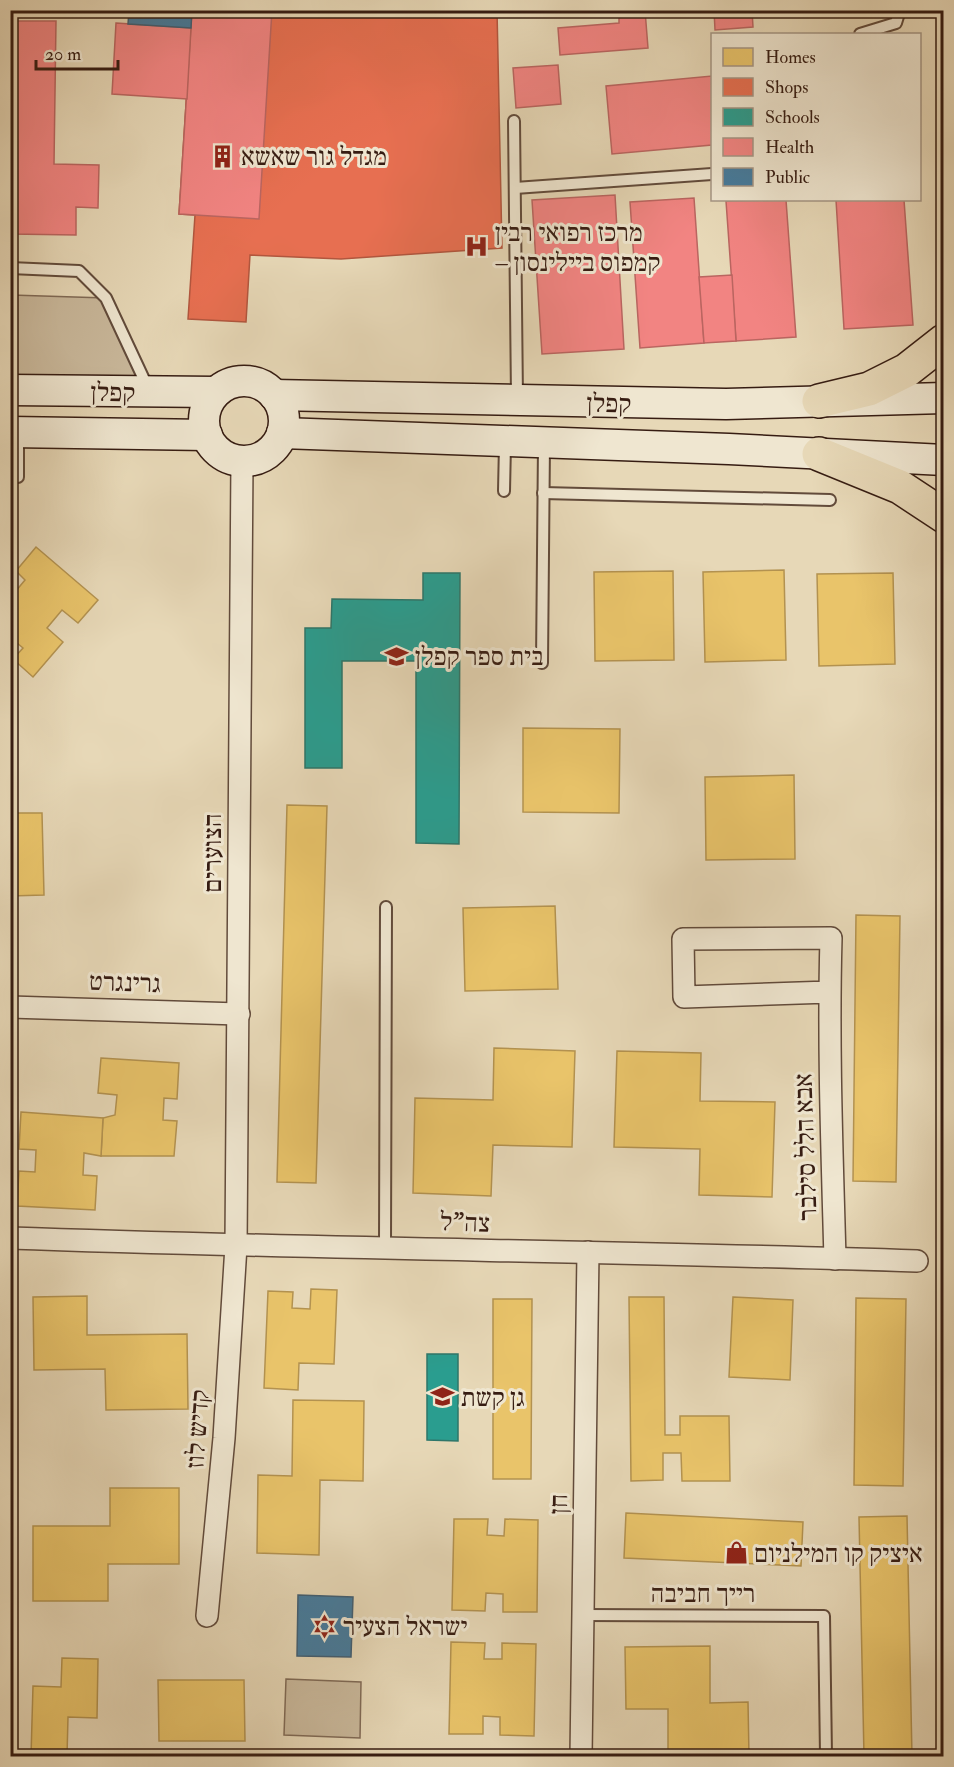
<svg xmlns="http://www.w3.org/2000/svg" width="954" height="1767" font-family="'IM FELL Double Pica','Frank Ruhl Libre',serif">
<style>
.green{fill:#c9b89b;stroke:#806a56;stroke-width:1.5}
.homes{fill:#e9c46a;stroke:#b39250;stroke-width:1.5}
.shops{fill:#e76f51;stroke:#b2563e;stroke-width:1.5}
.schools{fill:#2a9d8f;stroke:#2e766a;stroke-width:1.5}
.health{fill:#f28482;stroke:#ba6560;stroke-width:1.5}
.public{fill:#457b9d;stroke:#405e73;stroke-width:1.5}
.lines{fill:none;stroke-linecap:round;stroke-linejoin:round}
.lane-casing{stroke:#624b3b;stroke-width:14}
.street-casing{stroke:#624b3b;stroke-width:24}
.secondary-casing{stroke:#361c12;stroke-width:33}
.primary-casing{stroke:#361c12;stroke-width:36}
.lane{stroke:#efe6d0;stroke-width:10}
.street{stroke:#efe6d0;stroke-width:21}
.secondary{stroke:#efe6d0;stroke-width:30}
.primary{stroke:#e7d8b7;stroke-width:33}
.labels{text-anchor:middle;stroke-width:6;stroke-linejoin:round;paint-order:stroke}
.poi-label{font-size:26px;fill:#361c12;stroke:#efe6d0;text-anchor:start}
.street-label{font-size:26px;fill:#361c12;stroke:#efe6d0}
</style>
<rect width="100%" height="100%" fill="#e7d8b7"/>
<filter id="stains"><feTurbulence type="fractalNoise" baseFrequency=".00333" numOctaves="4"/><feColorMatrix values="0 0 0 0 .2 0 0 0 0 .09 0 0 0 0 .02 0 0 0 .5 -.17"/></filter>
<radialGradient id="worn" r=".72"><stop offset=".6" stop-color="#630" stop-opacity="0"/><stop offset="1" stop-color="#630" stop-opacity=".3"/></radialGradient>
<g class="green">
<path d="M11,295L106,298L150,393L11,390Z"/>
<path d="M286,1679L361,1682L360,1738L284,1735Z"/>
</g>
<g class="homes">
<path d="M36,547L98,600L78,623L62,610L47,628L63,642L33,677L13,659L23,648L10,637V598L25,580L16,571Z"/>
<path d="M784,570L786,660L705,662L703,572Z"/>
<path d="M673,571L674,660L595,661L594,572Z"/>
<path d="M893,573L895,664L819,666L817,574Z"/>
<path d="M523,728L620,729L619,813L523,812Z"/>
<path d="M794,775L795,859L706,860L705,777Z"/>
<path d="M287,805L327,806L316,1183L277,1182Z"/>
<path d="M10,813H42L44,895L10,896Z"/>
<path d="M555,906L558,989L465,991L463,908Z"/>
<path d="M856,915L900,916L896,1182L853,1181Z"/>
<path d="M494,1048L575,1051L572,1147L493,1145L491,1196L413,1193L415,1098L493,1100Z"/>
<path d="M617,1051L701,1053L700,1101L775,1102L772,1197L699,1195L700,1149L614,1147Z"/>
<path d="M101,1058L179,1063L177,1099L164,1098L163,1120L177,1121L174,1156H101L103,1118L115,1115L117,1095L98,1093Z"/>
<path d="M21,1112L103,1118L101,1156L84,1153L83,1175L97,1176L95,1210L17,1206L19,1171L35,1172L36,1150L19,1149Z"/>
<path d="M311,1289L337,1290L334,1364L299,1363L298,1390L264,1388L268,1291L293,1292L292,1308L310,1309Z"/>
<path d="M87,1296V1335L187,1334L188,1409L106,1410L105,1369L34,1370L33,1297Z"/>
<path d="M629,1297H664L665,1435H680V1416H729L730,1481H682L681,1453H663V1480L631,1481Z"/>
<path d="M733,1297L793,1300L790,1380L729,1377Z"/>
<path d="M856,1298L906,1299L903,1486L854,1485Z"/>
<path d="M493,1299H532L531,1479H493Z"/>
<path d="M293,1400L364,1401L363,1481L320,1480L319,1555L257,1553L258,1475L292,1476Z"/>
<path d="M110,1488H179V1564H108V1601H33V1526H110Z"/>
<path d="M626,1513L803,1522L801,1566L624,1558Z"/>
<path d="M907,1516L912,1756H864L859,1517Z"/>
<path d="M454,1519H488L487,1535L504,1536L505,1519L538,1520L537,1612H503V1594L486,1593L485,1611L452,1610Z"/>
<path d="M451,1642L485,1643L484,1659H502V1643L536,1644L534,1736L500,1735V1717L483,1716V1734H449Z"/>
<path d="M710,1646V1703L748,1702L749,1756H668V1709H626L625,1647Z"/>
<path d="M62,1658L98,1659L97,1718L68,1717L67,1756H31L33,1686L61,1687Z"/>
<path d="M158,1680H244L245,1741H159Z"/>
</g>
<path class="shops" d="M192,10H497L502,248L341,259L250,255L246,322L188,319L195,215L179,214Z"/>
<g class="schools">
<path d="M423,573H460L459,844L416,843V661H342V768H305V628H331L332,599L423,600Z"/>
<path d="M427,1354H458V1441L427,1440Z"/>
</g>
<g class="health">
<path d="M192,10H272L259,219L179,214Z"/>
<path d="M645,10L648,48L560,55L558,28L619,23V12Z"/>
<path d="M714,10H752L753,27L715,30Z"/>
<path d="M10,21H56L54,164L99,165L98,208L76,207V235L10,234Z"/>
<path d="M116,23L191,28L187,99L112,94Z"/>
<path d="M558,65L561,104L516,108L513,68Z"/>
<path d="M712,76V145L612,154L606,86Z"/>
<path d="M615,195L624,349L542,354L532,200Z"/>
<path d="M694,198L704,343L640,348L630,202Z"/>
<path d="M786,200L796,337L736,341L726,201Z"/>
<path d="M836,200H904L913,325L844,329Z"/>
<path d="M732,275L736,341L704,343L699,277Z"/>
</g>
<g class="public">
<path d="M129,10H192L191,28L128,24Z"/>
<path d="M298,1595L353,1597L351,1657L297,1656Z"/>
</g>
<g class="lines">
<defs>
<g id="lane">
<path d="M860,34L896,23L900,10"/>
<path d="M514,121L517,398"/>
<path d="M515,188L712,174"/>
<path d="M10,268L79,271L106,298L148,388"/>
<path d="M10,477H18V433"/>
<path d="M504,491L505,444"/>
<path d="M543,493L830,500"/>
<path d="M542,663L544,444"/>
<path d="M385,1247L386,907"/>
<path d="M583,1615L824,1616L826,1756"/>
</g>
<g id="street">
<path d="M829,992L684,997L683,939L831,938C828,1045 832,1151 835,1259"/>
<path d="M10,1007L239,1014"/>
<path d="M10,1238C313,1249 615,1251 917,1261"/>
<path d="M207,1616L224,1438L236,1246L242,461"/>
<path d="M581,1756L588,1252"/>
</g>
<g id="secondary">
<circle cx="244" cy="421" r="40"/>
<path d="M10,390L216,392"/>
<path d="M274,395L726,404L944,398"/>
<path d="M10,432L207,435"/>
<path d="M282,433L729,449L944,460"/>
</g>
<g id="primary">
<path d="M819,401L869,389L907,370L944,341"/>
<path d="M819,454L900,487L944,516"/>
</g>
</defs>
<use href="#lane" class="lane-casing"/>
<use href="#street" class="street-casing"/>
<use href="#secondary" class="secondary-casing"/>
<use href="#primary" class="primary-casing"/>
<use href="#lane" class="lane"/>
<use href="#street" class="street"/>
<use href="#secondary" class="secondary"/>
<use href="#primary" class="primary"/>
</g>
<defs>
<symbol id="building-bare" viewBox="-9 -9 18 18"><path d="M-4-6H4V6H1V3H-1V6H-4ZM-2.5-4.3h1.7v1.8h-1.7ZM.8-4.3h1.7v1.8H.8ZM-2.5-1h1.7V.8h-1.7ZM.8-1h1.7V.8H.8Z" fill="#8f2418" stroke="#efe6d0" stroke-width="2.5" paint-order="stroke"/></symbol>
<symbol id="hospital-bare" viewBox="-9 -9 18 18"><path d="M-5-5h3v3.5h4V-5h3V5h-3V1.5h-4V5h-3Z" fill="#8f2418" stroke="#efe6d0" stroke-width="2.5" paint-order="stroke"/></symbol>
<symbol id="school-bare" viewBox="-9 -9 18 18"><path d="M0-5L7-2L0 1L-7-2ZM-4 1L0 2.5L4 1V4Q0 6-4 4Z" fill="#8f2418" stroke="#efe6d0" stroke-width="2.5" paint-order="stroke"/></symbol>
<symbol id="shop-bare" viewBox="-9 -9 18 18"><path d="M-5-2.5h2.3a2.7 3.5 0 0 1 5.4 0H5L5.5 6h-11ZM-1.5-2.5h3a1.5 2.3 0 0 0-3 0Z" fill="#8f2418" stroke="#efe6d0" stroke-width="2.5" paint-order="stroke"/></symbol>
<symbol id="synagogue-bare" viewBox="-9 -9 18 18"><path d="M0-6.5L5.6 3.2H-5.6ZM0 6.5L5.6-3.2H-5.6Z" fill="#8f2418" stroke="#efe6d0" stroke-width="2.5" paint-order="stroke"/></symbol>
</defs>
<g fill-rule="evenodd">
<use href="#building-bare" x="206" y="140" width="33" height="33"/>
<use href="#hospital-bare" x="460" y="230" width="33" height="33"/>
<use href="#school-bare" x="380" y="640" width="33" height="33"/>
<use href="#school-bare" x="426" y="1380" width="33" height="33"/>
<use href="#shop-bare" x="720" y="1536" width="33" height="33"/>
<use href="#synagogue-bare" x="308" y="1610" width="33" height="33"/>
</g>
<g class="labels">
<g class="poi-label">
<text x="241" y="165">מגדל גור שאשא</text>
<text x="495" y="241">מרכז רפואי רבין<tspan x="495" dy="30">– קמפוס ביילינסון</tspan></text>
<text x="415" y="665">בית ספר קפלן</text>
<text x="461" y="1406">גן קשת</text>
<text x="754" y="1562">איציק קו המילניום</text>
<text x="343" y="1635">ישראל הצעיר</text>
</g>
<g class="street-label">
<text transform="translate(113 392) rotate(1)" y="9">קפלן</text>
<text transform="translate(609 403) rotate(1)" y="9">קפלן</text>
<text transform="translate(212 853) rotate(-90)" y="9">הצוערים</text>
<text transform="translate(125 982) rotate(2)" y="9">גרינגרט</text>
<text transform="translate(805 1147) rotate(-92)" y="9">אבא הלל סילבר</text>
<text transform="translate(465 1222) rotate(2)" y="9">צה"ל</text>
<text transform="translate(197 1429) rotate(-86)" y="9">קדיש לוז</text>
<text transform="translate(558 1504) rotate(-89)" y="9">חן</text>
<text x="703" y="1602">רייך חביבה</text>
</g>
</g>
<rect width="954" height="1767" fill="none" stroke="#e7d8b7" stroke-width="36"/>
<rect x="12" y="12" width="930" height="1743" fill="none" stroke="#361c12" stroke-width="3"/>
<rect x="18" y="18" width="918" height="1731" fill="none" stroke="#361c12" stroke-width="1.5"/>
<rect x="711" y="33" width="210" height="168" fill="#efe6d0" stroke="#a59584" stroke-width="1.5"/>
<rect x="723" y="48" width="30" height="18" fill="#e9c46a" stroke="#a59584" stroke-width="1.5"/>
<text x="765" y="63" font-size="18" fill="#361c12">Homes</text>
<rect x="723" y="78" width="30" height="18" fill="#e76f51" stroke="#a59584" stroke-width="1.5"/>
<text x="765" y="93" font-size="18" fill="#361c12">Shops</text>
<rect x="723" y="108" width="30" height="18" fill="#2a9d8f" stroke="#a59584" stroke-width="1.5"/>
<text x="765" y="123" font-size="18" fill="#361c12">Schools</text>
<rect x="723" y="138" width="30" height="18" fill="#f28482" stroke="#a59584" stroke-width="1.5"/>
<text x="765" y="153" font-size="18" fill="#361c12">Health</text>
<rect x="723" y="168" width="30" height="18" fill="#457b9d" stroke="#a59584" stroke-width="1.5"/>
<text x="765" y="183" font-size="18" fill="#361c12">Public</text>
<path d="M36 60v9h82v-9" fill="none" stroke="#361c12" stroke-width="3"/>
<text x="45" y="60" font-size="18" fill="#361c12" stroke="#efe6d0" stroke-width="4.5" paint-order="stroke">20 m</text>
<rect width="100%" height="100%" filter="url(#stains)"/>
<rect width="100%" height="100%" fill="url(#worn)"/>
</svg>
